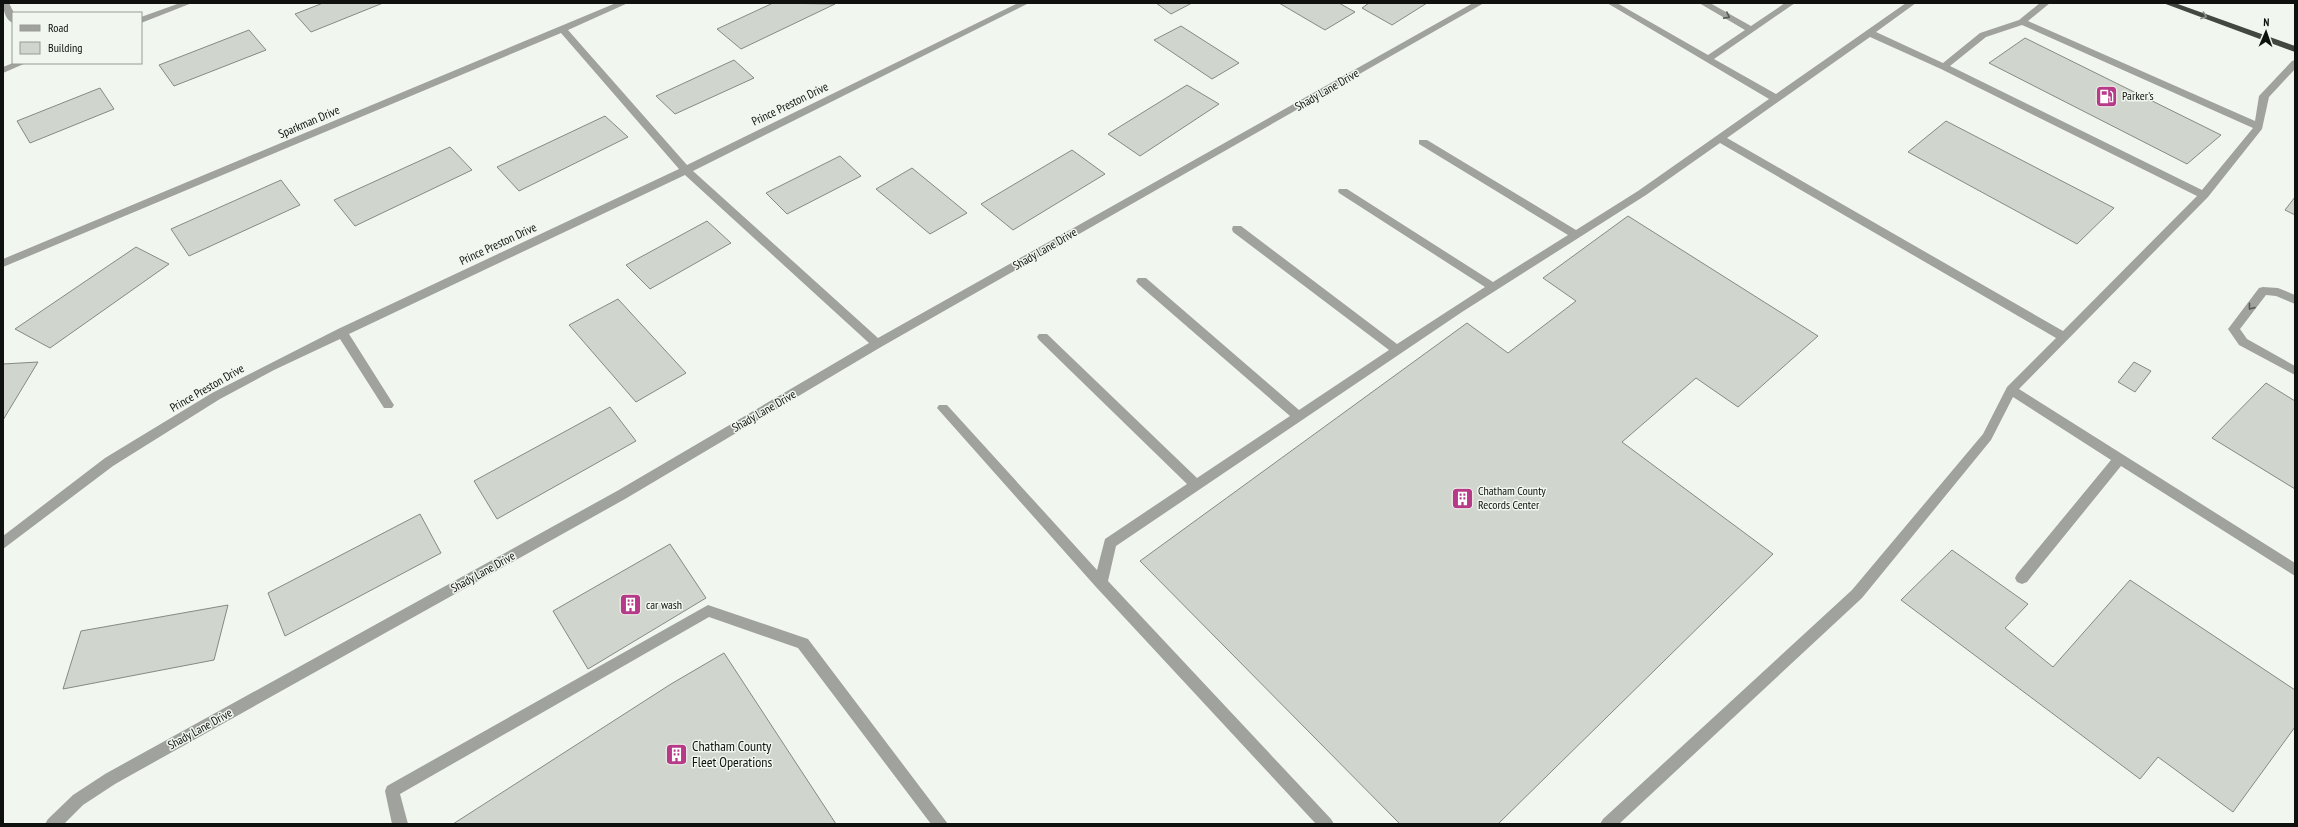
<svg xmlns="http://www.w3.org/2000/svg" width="2298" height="827" font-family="'PT Sans Narrow',sans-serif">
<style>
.building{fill:#d0d6cd;stroke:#858b83}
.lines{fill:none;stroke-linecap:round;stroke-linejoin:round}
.minor{fill:#a0a29e;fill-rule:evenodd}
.highway{fill:#424740;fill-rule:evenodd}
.oneway{stroke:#585a56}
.oneway2{stroke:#888d86}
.labels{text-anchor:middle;stroke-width:3;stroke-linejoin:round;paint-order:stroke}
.street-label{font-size:12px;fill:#0f110e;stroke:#f1f7ee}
.poi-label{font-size:12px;fill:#0f110e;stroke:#f1f7ee;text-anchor:start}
.near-poi-label{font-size:14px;fill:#0f110e;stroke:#f1f7ee;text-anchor:start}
</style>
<rect width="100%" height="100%" fill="#f1f7ee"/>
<g class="building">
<path d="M323,3H383L311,32L295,14Z"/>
<path d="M773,3L835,4L741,49L717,29Z"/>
<path d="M1156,3H1192L1171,14Z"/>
<path d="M1279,3H1339L1355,12L1325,30Z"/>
<path d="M1369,3H1427L1392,25L1362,8Z"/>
<path d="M1181,26L1239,63L1212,79L1154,40Z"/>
<path d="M249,30L266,50L174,86L159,65Z"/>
<path d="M2025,38L2221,135L2187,164L1989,63Z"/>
<path d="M734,60L754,78L675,114L656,96Z"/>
<path d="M1187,85L1219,104L1140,156L1108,134Z"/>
<path d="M100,88L114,109L30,143L17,121Z"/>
<path d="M605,116L628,137L519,191L497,167Z"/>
<path d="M1946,121L2114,208L2077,244L1908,152Z"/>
<path d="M450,147L472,170L355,226L334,200Z"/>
<path d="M1072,150L1105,174L1013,230L981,204Z"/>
<path d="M840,156L861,176L787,214L766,193Z"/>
<path d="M912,168L967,213L930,234L876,189Z"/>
<path d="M281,180L300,205L189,256L171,229Z"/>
<path d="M2295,197V215L2285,210Z"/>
<path d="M1628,216L1818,336L1738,407L1696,378L1622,442L1773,554L1498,824H1400L1140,561L1467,323L1508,353L1576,301L1543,278Z"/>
<path d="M707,221L731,243L650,289L626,265Z"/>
<path d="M136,247L169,264L50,348L15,329Z"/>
<path d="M618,299L686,373L636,402L569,325Z"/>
<path d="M38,362L3,420V364Z"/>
<path d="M2134,362L2151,371L2135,392L2118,382Z"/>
<path d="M2266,383L2295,401V489L2212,438Z"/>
<path d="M610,407L636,441L497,519L474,481Z"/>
<path d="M420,514L441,553L285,636L268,593Z"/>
<path d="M670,544L706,598L588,669L553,611Z"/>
<path d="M1952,550L2028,604L2005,628L2053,667L2130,580L2295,690V727L2233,812L2158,757L2140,779L1901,600Z"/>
<path d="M228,605L214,660L63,689L81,631Z"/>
<path d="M724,653L836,824H453L671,684Z"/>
</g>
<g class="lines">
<g class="minor">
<path d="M3,3H9L14,13L13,23C6,21 3,10 3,3Z"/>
<path d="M180,3H192L141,23V17Z"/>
<path d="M616,3H628L568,30L687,165L1018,3H1029L693,171L878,338L1473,3H1484L881,347L625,499L115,784L83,805L64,824H45L48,819L73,795L105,774L617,491L869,343L685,175L349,334L392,402L394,405L392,408H384L340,339L274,370L220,399L113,466L3,549V536L105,458L212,393L338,329L679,169L561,33L3,267V259Z"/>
<path d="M1607,3H1617L1708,55L1745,30L1699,3H1710L1751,26L1785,3H1795L1714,59L1776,94L1906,3H1916L1876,32L1943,63L1980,33L2019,20L2040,3H2050L2028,21L2255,121L2259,96L2292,61L2295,60V69L2269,97L2262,129L2208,197L2019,389L2295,563V576L2121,466L2027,582L2022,584L2017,582L2015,578L2017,574L2111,460L2013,397L1991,440L1862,598L1619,824H1600L1603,819L1852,590L1983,434L2007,387L2056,338L1720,143L1646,195L1462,312L1116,546L1108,581L1331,819L1334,824H1316L1096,587L937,408L939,405H947L1097,570L1105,539L1187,484L1039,340L1037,337L1039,334H1047L1197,478L1290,416L1138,284L1136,281L1138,278H1146L1299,410L1389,350L1233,232L1232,229L1233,226H1241L1397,344L1485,287L1339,193L1338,191L1339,189H1347L1493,282L1568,235L1419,144V140H1427L1576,230L1638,191L1769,99ZM2022,25L2253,128L2202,190L1950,66L1986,37ZM1870,37L1941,69L2197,196L2063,331L1727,138Z"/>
<path d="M13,63H26L3,73V67Z"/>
<path d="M2263,287L2278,288L2295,295V304L2276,296L2266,295L2240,329L2247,339L2295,366V375L2239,345L2228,329L2259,288Z"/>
<path d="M708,605L808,639L948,824H931L798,648L709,617L400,794L408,824H392L385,791L387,786Z"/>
</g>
<path class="highway" d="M2163,3H2175L2295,46V52Z"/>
</g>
<defs><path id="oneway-chevron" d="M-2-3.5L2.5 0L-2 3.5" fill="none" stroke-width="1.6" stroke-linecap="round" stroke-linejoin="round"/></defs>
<g class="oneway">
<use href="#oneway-chevron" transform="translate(1727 16) rotate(28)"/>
<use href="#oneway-chevron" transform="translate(2251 307) rotate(128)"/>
</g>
<use class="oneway2" href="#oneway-chevron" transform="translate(2204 16) rotate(20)"/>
<defs>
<symbol id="fuel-square" viewBox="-11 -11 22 22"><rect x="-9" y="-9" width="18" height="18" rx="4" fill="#b73a89" stroke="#f1f7ee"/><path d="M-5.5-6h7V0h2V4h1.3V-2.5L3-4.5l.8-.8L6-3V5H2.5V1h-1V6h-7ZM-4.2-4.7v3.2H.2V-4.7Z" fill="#fff"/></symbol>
<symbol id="building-square" viewBox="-11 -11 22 22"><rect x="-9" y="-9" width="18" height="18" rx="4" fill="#b73a89" stroke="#f1f7ee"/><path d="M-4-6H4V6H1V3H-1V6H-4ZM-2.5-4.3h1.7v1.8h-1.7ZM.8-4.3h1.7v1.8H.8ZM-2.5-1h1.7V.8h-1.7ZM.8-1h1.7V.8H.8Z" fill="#fff"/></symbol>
</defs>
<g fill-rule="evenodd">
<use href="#fuel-square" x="2094" y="84" width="25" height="25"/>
<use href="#building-square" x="1450" y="486" width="25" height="25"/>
<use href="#building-square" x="618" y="592" width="25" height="25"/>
<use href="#building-square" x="664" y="742" width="25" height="25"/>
</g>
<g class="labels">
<g class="street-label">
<text transform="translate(1327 90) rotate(-30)" y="4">Shady Lane Drive</text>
<text transform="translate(790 104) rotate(-26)" y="4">Prince Preston Drive</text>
<text transform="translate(309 122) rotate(-23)" y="4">Sparkman Drive</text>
<text transform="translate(498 244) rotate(-25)" y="4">Prince Preston Drive</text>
<text transform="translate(1045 249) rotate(-30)" y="4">Shady Lane Drive</text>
<text transform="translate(207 388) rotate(-30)" y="4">Prince Preston Drive</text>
<text transform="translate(764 411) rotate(-30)" y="4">Shady Lane Drive</text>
<text transform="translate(483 572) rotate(-29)" y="4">Shady Lane Drive</text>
<text transform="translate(200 729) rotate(-29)" y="4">Shady Lane Drive</text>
</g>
<g class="poi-label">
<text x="2122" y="100">Parker's</text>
<text x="1478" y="495">Chatham County<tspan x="1478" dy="14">Records Center</tspan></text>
<text x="646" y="609">car wash</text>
</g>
<g class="near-poi-label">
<text x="692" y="751">Chatham County<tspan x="692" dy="16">Fleet Operations</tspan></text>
</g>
</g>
<rect width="2298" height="827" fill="none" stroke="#0f110e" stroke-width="8"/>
<rect x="12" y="12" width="130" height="52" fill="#f1f7ee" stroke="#979b94"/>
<rect x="20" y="25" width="20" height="6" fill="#a0a29e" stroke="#979b94"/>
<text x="48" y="32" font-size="12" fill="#0f110e">Road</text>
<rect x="20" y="42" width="20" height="12" fill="#d0d6cd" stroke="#979b94"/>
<text x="48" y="52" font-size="12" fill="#0f110e">Building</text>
<g transform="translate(2266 32) rotate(2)" stroke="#f1f7ee" stroke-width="3" paint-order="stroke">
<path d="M0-3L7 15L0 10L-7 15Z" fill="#0f110e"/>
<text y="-6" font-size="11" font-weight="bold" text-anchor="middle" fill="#0f110e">N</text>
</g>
</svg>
